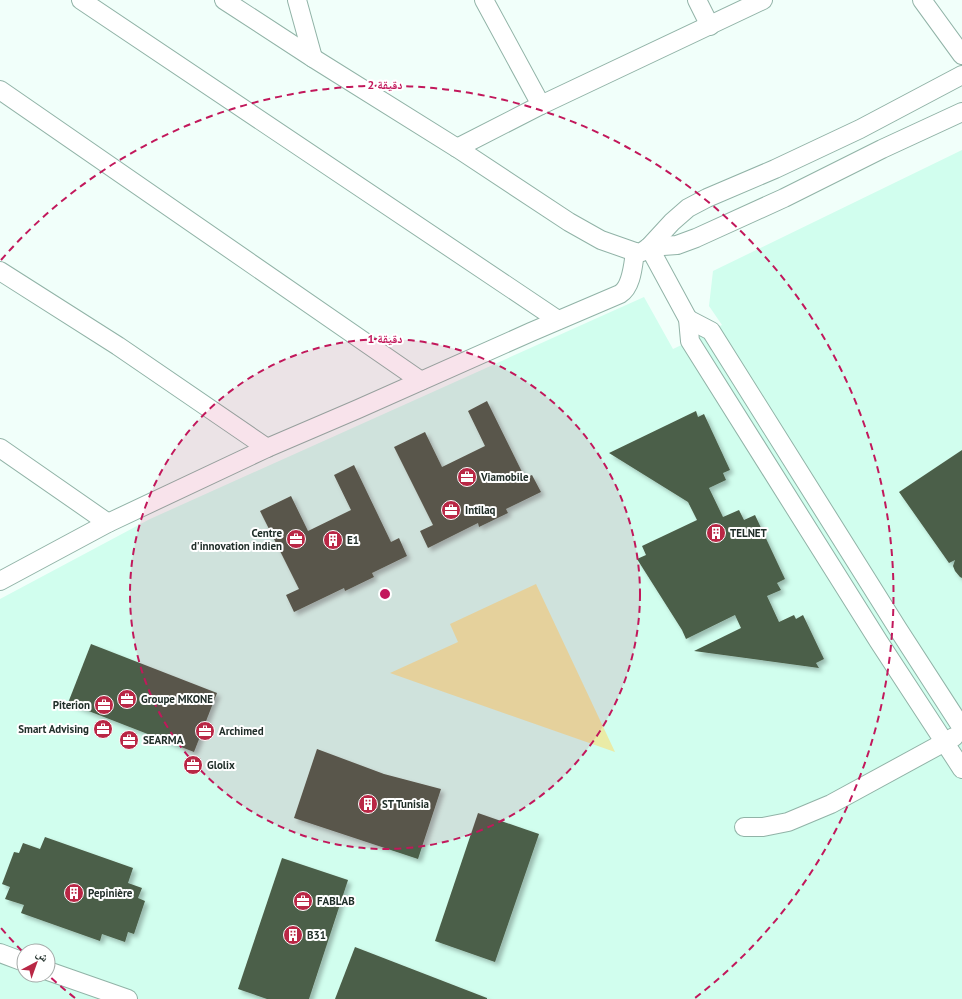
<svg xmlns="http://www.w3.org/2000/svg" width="962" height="999" font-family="'PT Sans','Noto Naskh Arabic',sans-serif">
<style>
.built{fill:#d1feee;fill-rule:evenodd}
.green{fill:#eaeba6}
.building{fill:#4c5e48;filter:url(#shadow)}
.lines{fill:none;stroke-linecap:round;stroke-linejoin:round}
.street-casing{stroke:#91b3a7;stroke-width:20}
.street{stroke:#fff;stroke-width:18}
.ring{fill:none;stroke:#c2185b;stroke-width:2;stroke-dasharray:7 5}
.labels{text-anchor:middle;stroke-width:4;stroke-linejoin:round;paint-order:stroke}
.poi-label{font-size:11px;font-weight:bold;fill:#202e29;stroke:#fff;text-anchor:start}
.centre{fill:#c2185b;stroke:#fff;stroke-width:2}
.ring-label{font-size:12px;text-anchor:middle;font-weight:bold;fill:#c2185b;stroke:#fff;stroke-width:4;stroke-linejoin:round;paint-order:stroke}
</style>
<defs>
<filter id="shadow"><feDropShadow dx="3.5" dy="3.5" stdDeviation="2" flood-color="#0004"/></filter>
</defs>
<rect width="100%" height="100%" fill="#f1fffa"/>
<path class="built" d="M962,150V999H0V599L150,519L644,297L673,349L690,341L722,325L709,306L713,271ZM24,951H48V975H24Z"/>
<path class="green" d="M536,584L615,752L390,673L458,642L450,624Z"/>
<g class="building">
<path d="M487,401L525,478L532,475L541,492L506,509L508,513L479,527L478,523L428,548L420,531L433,525L394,447L425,432L442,467L485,446L468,411Z"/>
<path d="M696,411L698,417L704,414L730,470L723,473L726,480L709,488L723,517L739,510L744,520L755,515L785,579L777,583L781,590L767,596L779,622L794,615L796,619L803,615L824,659L816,663L819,668L694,651L741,628L735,615L686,639L682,630L637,559L646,555L642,546L697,520L688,502L609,453Z"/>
<path d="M962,450V578L960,577L955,571L953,566L955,560L949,563L899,492Z"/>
<path d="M354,465L391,542L399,538L407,556L372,573L374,577L345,591L344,588L294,612L286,595L299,589L260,511L291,496L308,531L351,510L334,475Z"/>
<path d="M91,644L217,693L194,752L68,703Z"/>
<path d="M317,749L384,774L441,789L418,859L294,818Z"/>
<path d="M478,813L539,834L495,962L435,941Z"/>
<path d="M45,837L133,868L128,883L142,888L138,898L145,901L134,934L128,932L125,942L102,934L100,941L21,913L24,905L5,899L10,887L2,884L14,852L19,853L23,843L40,849Z"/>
<path d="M282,858L348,880L309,999H267L238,989Z"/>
<path d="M355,947L487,998V999H335Z"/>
</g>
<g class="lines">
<defs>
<g id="street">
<path d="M81,0L558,320"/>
<path d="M224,0L313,58L457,148L569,222L601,240L638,253L642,252L649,247L672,222L688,208L707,198L775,169L860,129L962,75"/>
<path d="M297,0L313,58"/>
<path d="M484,0L541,105"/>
<path d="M697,0L710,26"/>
<path d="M922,0L962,55"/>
<path d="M0,90L421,381"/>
<path d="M457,148L541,105L763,0"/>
<path d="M649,247L688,319L690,341L879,642L962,769"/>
<path d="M649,247L677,245L696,238L784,198L882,149L962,112"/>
<path d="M0,271L118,346L267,448"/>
<path d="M688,319L711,331L898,629L962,728"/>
<path d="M0,448L108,523"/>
<path d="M0,581L108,523L267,448L358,409L531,332L620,294C632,287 633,265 635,252"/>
<path d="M744,827H763L788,822L831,804L954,737"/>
<path d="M0,953L24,962"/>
<path d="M48,971L128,999"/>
</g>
</defs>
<use href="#street" class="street-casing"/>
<use href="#street" class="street"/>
</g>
<circle cx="385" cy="594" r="255" fill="#c2185b" fill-opacity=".12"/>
<g class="ring">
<circle cx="385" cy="594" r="255"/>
<path d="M75 998A509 509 0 0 1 48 975M22 951A509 509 0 0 1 1 928M1 260A509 509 0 1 1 695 998"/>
</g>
<defs>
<symbol id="office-disc" viewBox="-11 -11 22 22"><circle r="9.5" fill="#b92745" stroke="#fff"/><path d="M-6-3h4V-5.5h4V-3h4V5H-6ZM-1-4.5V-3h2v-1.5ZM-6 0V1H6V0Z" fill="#fff"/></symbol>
<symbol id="building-disc" viewBox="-11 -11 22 22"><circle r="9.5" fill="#b92745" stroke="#fff"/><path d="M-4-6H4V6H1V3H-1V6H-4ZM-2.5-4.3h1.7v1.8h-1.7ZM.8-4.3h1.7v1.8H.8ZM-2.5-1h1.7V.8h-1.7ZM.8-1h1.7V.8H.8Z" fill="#fff"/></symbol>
</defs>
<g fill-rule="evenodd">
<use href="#office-disc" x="456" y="466" width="22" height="22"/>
<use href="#office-disc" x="440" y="499" width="22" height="22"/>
<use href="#building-disc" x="705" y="522" width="22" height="22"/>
<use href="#office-disc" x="285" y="528" width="22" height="22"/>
<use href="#building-disc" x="322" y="529" width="22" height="22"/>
<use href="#office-disc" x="116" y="688" width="22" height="22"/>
<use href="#office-disc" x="93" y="694" width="22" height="22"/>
<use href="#office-disc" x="92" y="718" width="22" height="22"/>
<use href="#office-disc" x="194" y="720" width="22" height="22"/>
<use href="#office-disc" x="118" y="729" width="22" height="22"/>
<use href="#office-disc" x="182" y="754" width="22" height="22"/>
<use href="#building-disc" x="357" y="793" width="22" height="22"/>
<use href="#building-disc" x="63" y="882" width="22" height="22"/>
<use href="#office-disc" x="292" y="890" width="22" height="22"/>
<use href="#building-disc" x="282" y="924" width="22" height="22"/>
</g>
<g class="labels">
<g class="poi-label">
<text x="481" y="481">Viamobile</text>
<text x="465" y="514">Intilaq</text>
<text x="282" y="537" text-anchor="end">Centre<tspan x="282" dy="13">d'innovation indien</tspan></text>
<text x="730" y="537">TELNET</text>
<text x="347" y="544">E1</text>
<text x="141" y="703">Groupe MKONE</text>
<text x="90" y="709" text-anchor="end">Piterion</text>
<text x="89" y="733" text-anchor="end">Smart Advising</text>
<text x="219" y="735">Archimed</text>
<text x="143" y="744">SEARMA</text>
<text x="207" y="769">Glolix</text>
<text x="382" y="808">ST Tunisia</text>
<text x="88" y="897">Pepinière</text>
<text x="317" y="905">FABLAB</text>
<text x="307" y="939">B31</text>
</g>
</g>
<circle cx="385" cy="594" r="6" class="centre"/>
<g class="ring-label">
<text x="385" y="89">2 دقيقة</text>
<text x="385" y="343">1 دقيقة</text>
</g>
<g transform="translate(36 963) rotate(41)"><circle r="19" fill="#ffffff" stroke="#a6aba9"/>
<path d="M0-3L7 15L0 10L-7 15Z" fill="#b92745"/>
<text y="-6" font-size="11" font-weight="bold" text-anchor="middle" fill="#202e29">ش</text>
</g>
</svg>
